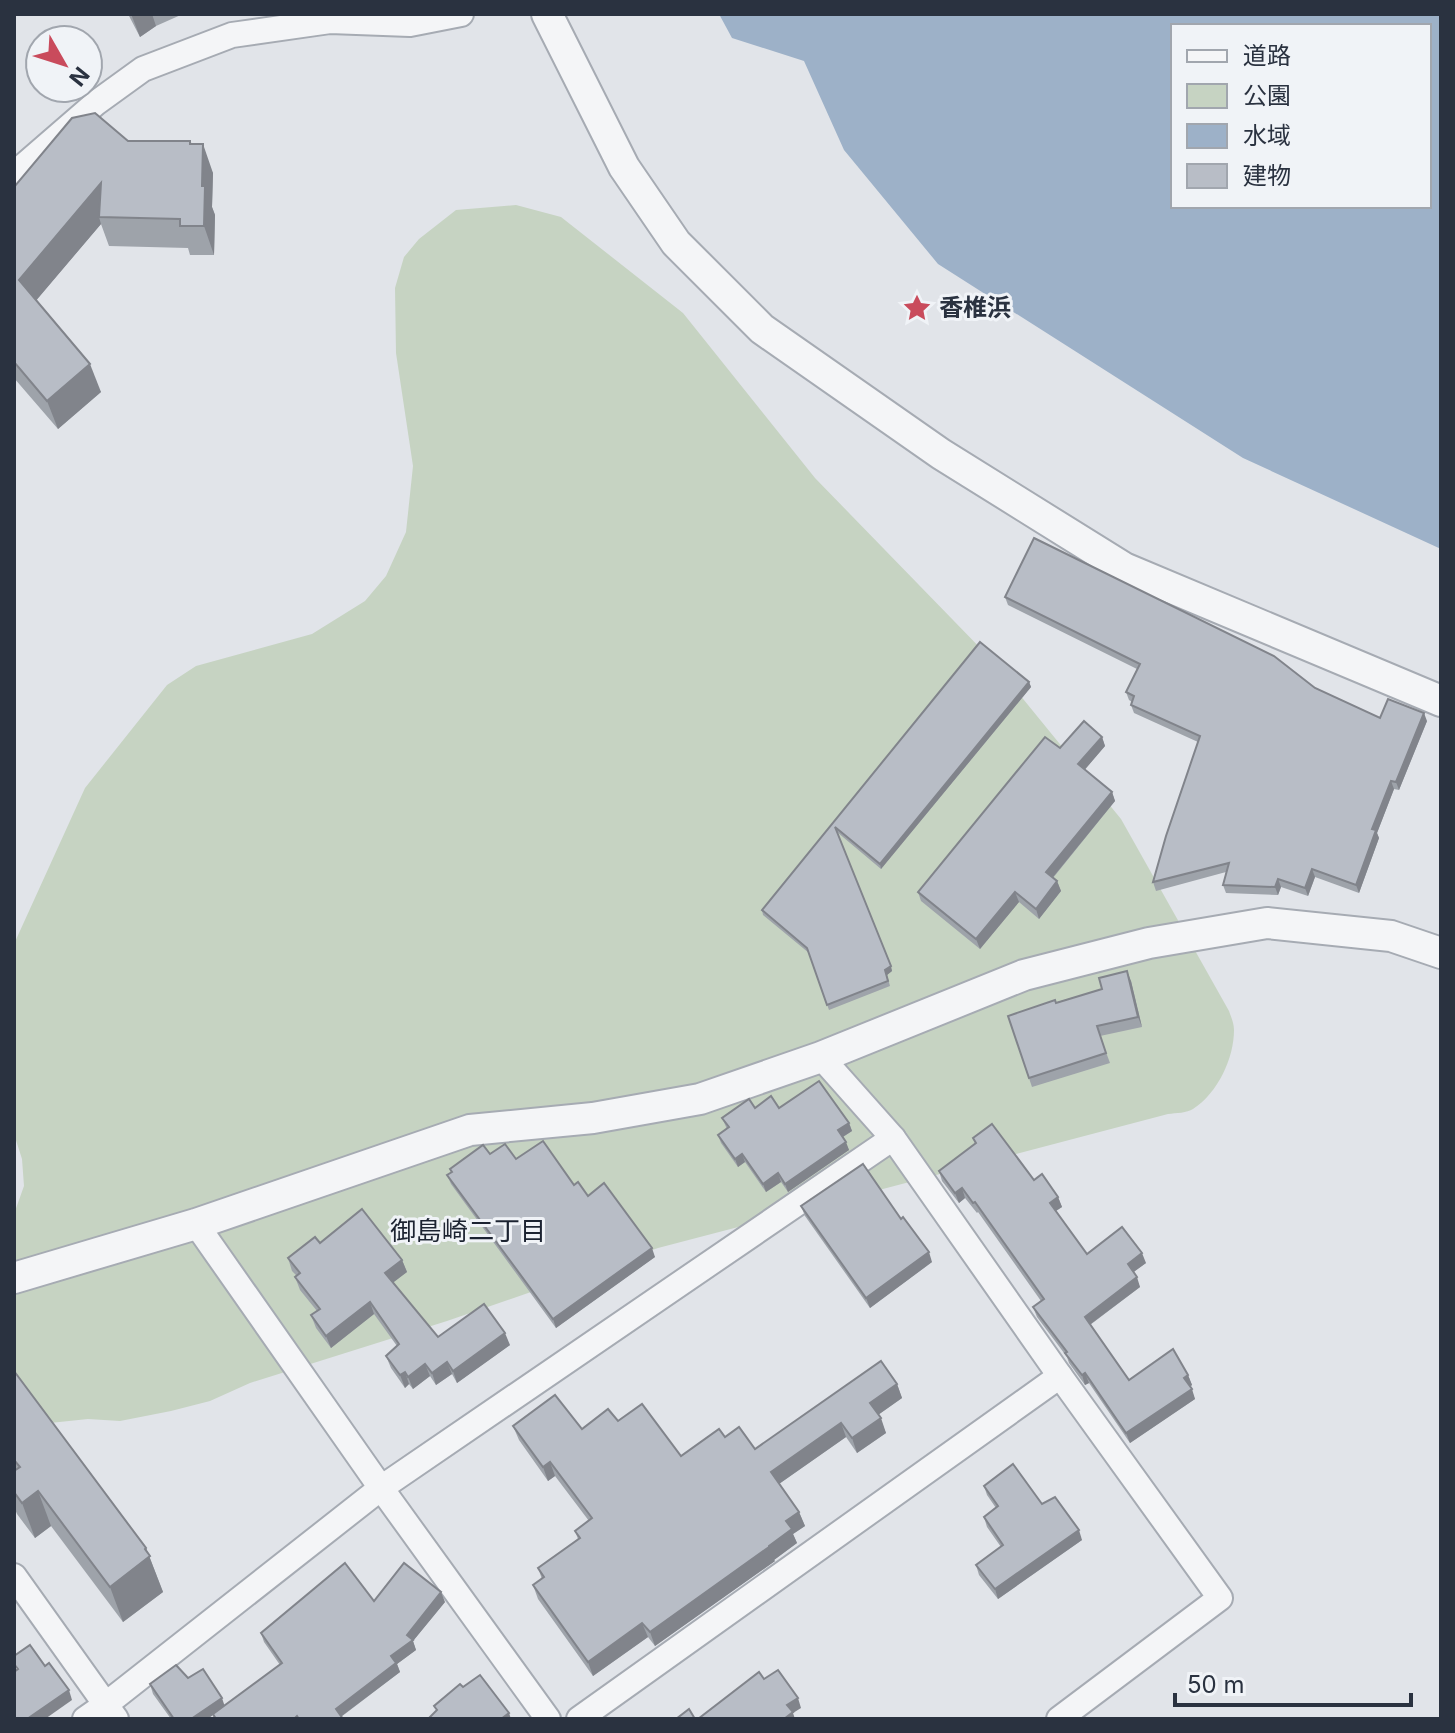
<svg xmlns="http://www.w3.org/2000/svg" width="1455" height="1733" font-family="Inter,'Noto Sans JP',sans-serif">
<style>
.green{fill:#c6d3c2}
.water{fill:#9db1c8;fill-rule:evenodd}
.lines{fill:none;stroke-linecap:round;stroke-linejoin:round}
.minor-casing{stroke:#a6abb3;stroke-width:28}
.tertiary-casing{stroke:#a6abb3;stroke-width:34}
.minor{stroke:#f4f5f7;stroke-width:24}
.tertiary{stroke:#f4f5f7;stroke-width:30}
.wall{fill:#9ea3aa}
.shaded-wall{fill:#81848b}
.building{fill:#b8bdc6;stroke:#81848b;stroke-width:2}
.labels{text-anchor:middle;stroke-width:6;stroke-linejoin:round;paint-order:stroke}
.poi-label{font-size:24px;font-weight:bold;fill:#2a3240;stroke:#f0f3f7;text-anchor:start}
.neighbourhood-label{font-size:26px;fill:#1c2331;stroke:#f0f3f7}
</style>
<rect width="100%" height="100%" fill="#e1e4e9"/>
<path class="green" d="M516,205L561,217L683,313L815,478L988,656L1121,819L1229,1011C1231,1017 1234,1023 1234,1030C1234,1058 1218,1093 1193,1109C1187,1113 1176,1113 1168,1114L658,1248L447,1321L250,1383L210,1401L171,1411L120,1421L88,1419L50,1423L14,1404V1214L24,1186L22,1159L14,1134V944L85,788L167,685L196,666L312,634L365,601L386,576L406,532L413,466L396,353L395,288L404,257L419,239L456,210Z"/>
<path class="water" d="M719,14H1441V549L1243,458L938,264L844,150L804,61L732,38ZM1173,26H1429V206H1173Z"/>
<g class="lines">
<defs>
<g id="minor">
<path d="M14,174L96,103L143,69L232,35L330,21L410,24L461,14"/>
<path d="M821,1057L893,1138L1060,1376L1220,1598L1059,1719"/>
<path d="M196,1224L381,1488L548,1719"/>
<path d="M14,1576L116,1719"/>
<path d="M85,1719L105,1705L381,1488L893,1138"/>
<path d="M579,1719L1060,1376"/>
</g>
<g id="tertiary">
<path d="M547,14L624,167L676,243L762,329L941,454L1124,568L1441,701"/>
<path d="M14,1278L196,1224L470,1130L593,1118L700,1099L821,1057L1024,975L1149,943L1267,923L1391,936L1441,953"/>
</g>
</defs>
<use href="#minor" class="minor-casing"/>
<use href="#tertiary" class="tertiary-casing"/>
<use href="#minor" class="minor"/>
<use href="#tertiary" class="tertiary"/>
</g>
<g class="wall">
<path d="M128,14H183L156,26L140,37Z"/>
<path d="M128,141H190L213,173L212,207L215,215L214,255H190L188,248L109,246L101,224L36,300L101,392L58,429L14,378V187Z"/>
<path d="M1005,597L1315,688L1380,718L1427,721L1399,790L1394,789L1377,833L1379,838L1359,893L1315,877L1308,896L1281,887L1278,895L1226,893L1223,885L1226,872L1156,891L1153,882L1198,742L1134,713L1131,705L1132,702L1129,700L1126,692L1137,669L1008,605Z"/>
<path d="M980,642L1029,682L1031,687L881,869L837,832L892,971L887,975L890,986L829,1010L809,953L763,915L762,910Z"/>
<path d="M1102,737L1105,746L1085,769L1112,792L1115,801L1053,878L1057,881L1061,891L1039,919L1019,902L980,949L921,901L918,892L1060,748Z"/>
<path d="M1131,981L1142,1027L1100,1036L1110,1063L1032,1087L1008,1016Z"/>
<path d="M755,1108H779L849,1123L852,1131L843,1137L849,1150L788,1192L781,1182L766,1192L745,1162L738,1167L721,1143L718,1135L727,1129L722,1118Z"/>
<path d="M973,1138L1058,1197L1062,1207L1056,1211L1087,1254L1146,1263L1133,1272L1140,1287L1090,1325L1129,1380L1188,1375L1192,1385L1190,1387L1195,1399L1130,1443L1089,1383L1085,1385L1069,1363L1067,1357L1037,1317L1033,1307L1041,1301L978,1212L977,1213L965,1198L959,1203L942,1181L939,1171L975,1144Z"/>
<path d="M490,1154L516,1159L574,1185L588,1196L655,1257L556,1328L451,1184L447,1175L451,1172L450,1169Z"/>
<path d="M801,1206L932,1262L870,1308L805,1216Z"/>
<path d="M320,1243L402,1260L407,1272L393,1282L438,1337L510,1345L457,1383L452,1374L436,1385L430,1376L413,1389L409,1384L405,1388L391,1368L386,1356L397,1346L374,1314L331,1348L316,1328L311,1315L317,1311L300,1290L295,1277L297,1276L292,1271L288,1258Z"/>
<path d="M14,1371L146,1548L163,1592L123,1622L51,1526L35,1538L17,1514L14,1507Z"/>
<path d="M897,1384L902,1398L878,1415L886,1433L857,1453L846,1437L779,1484L799,1512L805,1526L793,1534L797,1543L774,1560L775,1561L655,1646L648,1637L593,1676L538,1599L533,1585L542,1579L538,1568L578,1539L575,1531L589,1521L555,1476L548,1481L519,1440L513,1426L582,1429L618,1421L681,1456L725,1437L755,1449Z"/>
<path d="M984,1486L1042,1504L1082,1540L998,1599L979,1575L976,1565L1001,1547L987,1527L984,1517L996,1508L987,1495Z"/>
<path d="M374,1601L445,1602L413,1641L416,1650L397,1664L400,1672L341,1717L343,1719H214L213,1715L207,1719H171L153,1694L150,1684L225,1705L280,1665L264,1642L261,1633Z"/>
</g>
<g class="shaded-wall">
<path d="M131,14H152L156,26L140,37Z"/>
<path d="M203,144L213,173L212,207L215,215L214,255L204,226L202,186Z"/>
<path d="M101,183L99,217L101,224L29,309L19,280Z"/>
<path d="M90,364L101,392L58,429L47,401Z"/>
<path d="M1029,682L1031,687L881,869L880,864Z"/>
<path d="M1424,713L1427,721L1399,790L1396,782Z"/>
<path d="M1102,737L1105,746L1082,773L1078,764Z"/>
<path d="M1391,781L1394,789L1377,833L1379,838L1359,893L1356,885L1372,829Z"/>
<path d="M1112,792L1115,801L1049,882L1046,872Z"/>
<path d="M1312,869L1315,877L1308,896L1305,888Z"/>
<path d="M1278,879L1281,887L1278,895L1275,887Z"/>
<path d="M1057,881L1061,891L1039,919L1036,909Z"/>
<path d="M1015,892L1019,902L980,949L976,939Z"/>
<path d="M891,966L892,971L887,975L885,970Z"/>
<path d="M1127,971L1131,981L1142,1027L1138,1017Z"/>
<path d="M849,1123L852,1131L841,1138L838,1130Z"/>
<path d="M846,1142L849,1150L788,1192L785,1184Z"/>
<path d="M742,1154L745,1162L738,1167L735,1159Z"/>
<path d="M778,1173L781,1182L766,1192L763,1184Z"/>
<path d="M962,1188L965,1198L959,1203L955,1193Z"/>
<path d="M1058,1197L1062,1207L1054,1212L1050,1203Z"/>
<path d="M652,1248L655,1257L556,1328L553,1319Z"/>
<path d="M929,1252L932,1262L870,1308L866,1298Z"/>
<path d="M1142,1253L1146,1263L1131,1274L1128,1264Z"/>
<path d="M402,1260L407,1272L390,1285L385,1273Z"/>
<path d="M1137,1277L1140,1287L1088,1326L1085,1317Z"/>
<path d="M370,1302L374,1314L331,1348L326,1336Z"/>
<path d="M505,1333L510,1345L457,1383L453,1371Z"/>
<path d="M447,1362L452,1374L436,1385L432,1373Z"/>
<path d="M425,1364L430,1376L413,1389L408,1377Z"/>
<path d="M405,1372L409,1384L405,1388L400,1375Z"/>
<path d="M1085,1373L1089,1383L1085,1385L1082,1375Z"/>
<path d="M1188,1375L1192,1385L1187,1388L1184,1378Z"/>
<path d="M897,1384L902,1398L875,1417L870,1403Z"/>
<path d="M1192,1389L1195,1399L1130,1443L1126,1433Z"/>
<path d="M881,1418L886,1433L857,1453L852,1438Z"/>
<path d="M841,1423L846,1437L776,1486L771,1472Z"/>
<path d="M550,1462L555,1476L548,1481L543,1467Z"/>
<path d="M38,1491L51,1526L35,1538L22,1503Z"/>
<path d="M799,1512L805,1526L793,1534L797,1543L774,1560L775,1561L655,1646L650,1632L769,1546L786,1521Z"/>
<path d="M1079,1530L1082,1540L998,1599L995,1589Z"/>
<path d="M146,1548L163,1592L123,1622L110,1587Z"/>
<path d="M441,1592L445,1602L413,1641L416,1650L397,1664L400,1672L339,1718L336,1709L391,1656Z"/>
<path d="M642,1623L648,1637L593,1676L588,1662Z"/>
<path d="M69,1690L72,1700L45,1719H27Z"/>
<path d="M222,1698L225,1707L207,1719H191Z"/>
<path d="M798,1698L801,1708L793,1713L795,1719H784L787,1705Z"/>
<path d="M509,1713L511,1719H501Z"/>
</g>
<g class="building">
<path d="M95,113L128,141H190V144H203L202,186H205L204,226H180V219L99,217L101,183L19,280L90,364L47,401L14,362V187L72,118Z"/>
<path d="M1034,538L1274,656L1315,688L1380,718L1388,699L1424,713L1396,782L1391,781L1372,829L1376,830L1356,885L1312,869L1305,888L1278,879L1275,887L1223,885L1229,863L1153,882L1166,836L1200,736L1131,705L1134,696L1126,692L1140,664L1005,597Z"/>
<path d="M980,642L1029,682L880,864L835,827L891,966L885,970L888,981L827,1005L807,948L762,910Z"/>
<path d="M1084,721L1102,737L1078,764L1112,792L1046,872L1057,881L1036,909L1015,892L976,939L918,892L1045,737L1060,748Z"/>
<path d="M1127,971L1138,1017L1097,1026L1106,1053L1029,1078L1008,1016L1055,1000L1056,1003L1102,989L1099,978Z"/>
<path d="M819,1081L849,1123L838,1130L846,1142L785,1184L778,1173L763,1184L742,1154L735,1159L718,1135L729,1127L722,1118L749,1099L755,1108L771,1096L779,1108Z"/>
<path d="M992,1124L1034,1180L1042,1174L1058,1197L1050,1203L1087,1254L1122,1227L1142,1253L1128,1264L1137,1277L1085,1317L1129,1380L1173,1349L1188,1375L1184,1378L1192,1389L1126,1433L1085,1373L1082,1375L1065,1353L1067,1352L1033,1307L1044,1299L975,1202L973,1203L962,1188L955,1193L939,1171L976,1143L973,1138Z"/>
<path d="M543,1141L574,1185L578,1182L588,1196L604,1183L652,1248L553,1319L447,1175L452,1172L450,1169L483,1145L490,1154L505,1144L516,1159Z"/>
<path d="M863,1164L901,1219L903,1217L929,1252L866,1298L801,1206Z"/>
<path d="M362,1209L402,1260L385,1273L438,1337L484,1304L505,1333L453,1371L447,1362L432,1373L425,1364L408,1377L405,1372L400,1375L386,1356L399,1344L370,1302L326,1336L311,1315L320,1309L295,1277L300,1273L288,1258L315,1237L320,1243Z"/>
<path d="M881,1361L897,1384L870,1403L881,1418L852,1438L841,1423L771,1472L799,1512L786,1521L792,1529L769,1546V1547L650,1632L642,1623L588,1662L533,1585L544,1577L538,1568L580,1538L575,1531L592,1518L550,1462L543,1467L513,1426L555,1395L582,1429L608,1409L618,1421L642,1404L681,1456L719,1429L725,1437L739,1427L755,1449Z"/>
<path d="M14,1371L146,1548L145,1549L150,1556L110,1587L38,1491L22,1503L14,1492V1471L20,1467L14,1460Z"/>
<path d="M1013,1464L1042,1504L1055,1497L1079,1530L995,1589L976,1565L1003,1545L984,1517L998,1506L984,1486Z"/>
<path d="M345,1563L374,1601L404,1563L441,1592L407,1635L413,1640L391,1656L396,1663L336,1709L343,1719H299L297,1716L294,1719H216L213,1714L282,1663L261,1633Z"/>
<path d="M30,1645L45,1666L49,1663L69,1690L27,1719H14V1672L18,1669L14,1664V1656Z"/>
<path d="M176,1665L188,1678L203,1669L222,1698L191,1719H174L150,1684Z"/>
<path d="M778,1670L798,1698L787,1705L793,1712L784,1719H698L759,1672L764,1679Z"/>
<path d="M480,1675L509,1713L501,1719H428L437,1710L434,1706L460,1684L463,1687Z"/>
<path d="M689,1709L695,1719H676Z"/>
</g>
<defs>
<symbol id="sight-bare" viewBox="-9 -9 18 18"><path d="M0-6L1.8-2.2L6-1.7L2.9 1.2L3.7 5.4L0 3.3L-3.7 5.4L-2.9 1.2L-6-1.7L-1.8-2.2Z" fill="#c94b5c" stroke="#f0f3f7" stroke-width="2.5" paint-order="stroke"/></symbol>
</defs>
<g fill-rule="evenodd">
<use href="#sight-bare" x="897" y="288" width="40" height="40"/>
</g>
<g class="labels">
<g class="poi-label">
<text x="939" y="316">香椎浜</text>
</g>
<g class="neighbourhood-label">
<text x="468" y="1240">御島崎二丁目</text>
</g>
</g>
<rect width="1455" height="1733" fill="none" stroke="#2a3240" stroke-width="32"/>
<rect x="1171" y="24" width="260" height="184" fill="#f0f3f7" stroke="#a1a6ae" stroke-width="2"/>
<rect x="1187" y="50" width="40" height="12" fill="#f4f5f7" stroke="#a1a6ae" stroke-width="2"/>
<text x="1243" y="64" font-size="24" fill="#2a3240">道路</text>
<rect x="1187" y="84" width="40" height="24" fill="#c6d3c2" stroke="#a1a6ae" stroke-width="2"/>
<text x="1243" y="104" font-size="24" fill="#2a3240">公園</text>
<rect x="1187" y="124" width="40" height="24" fill="#9db1c8" stroke="#a1a6ae" stroke-width="2"/>
<text x="1243" y="144" font-size="24" fill="#2a3240">水域</text>
<rect x="1187" y="164" width="40" height="24" fill="#b8bdc6" stroke="#a1a6ae" stroke-width="2"/>
<text x="1243" y="184" font-size="24" fill="#2a3240">建物</text>
<g transform="translate(64 64) rotate(129)"><circle r="38" fill="#f0f3f7" stroke="#a1a6ae" stroke-width="2"/>
<path d="M0-6L14 30L0 20L-14 30Z" fill="#c94b5c"/>
<text y="-12" font-size="22" font-weight="bold" text-anchor="middle" fill="#2a3240">N</text>
</g>
<path d="M1175 1693v12h236v-12" fill="none" stroke="#2a3240" stroke-width="4"/>
<text x="1187" y="1693" font-size="24" fill="#2a3240" stroke="#f0f3f7" stroke-width="6" paint-order="stroke">50 m</text>
</svg>
